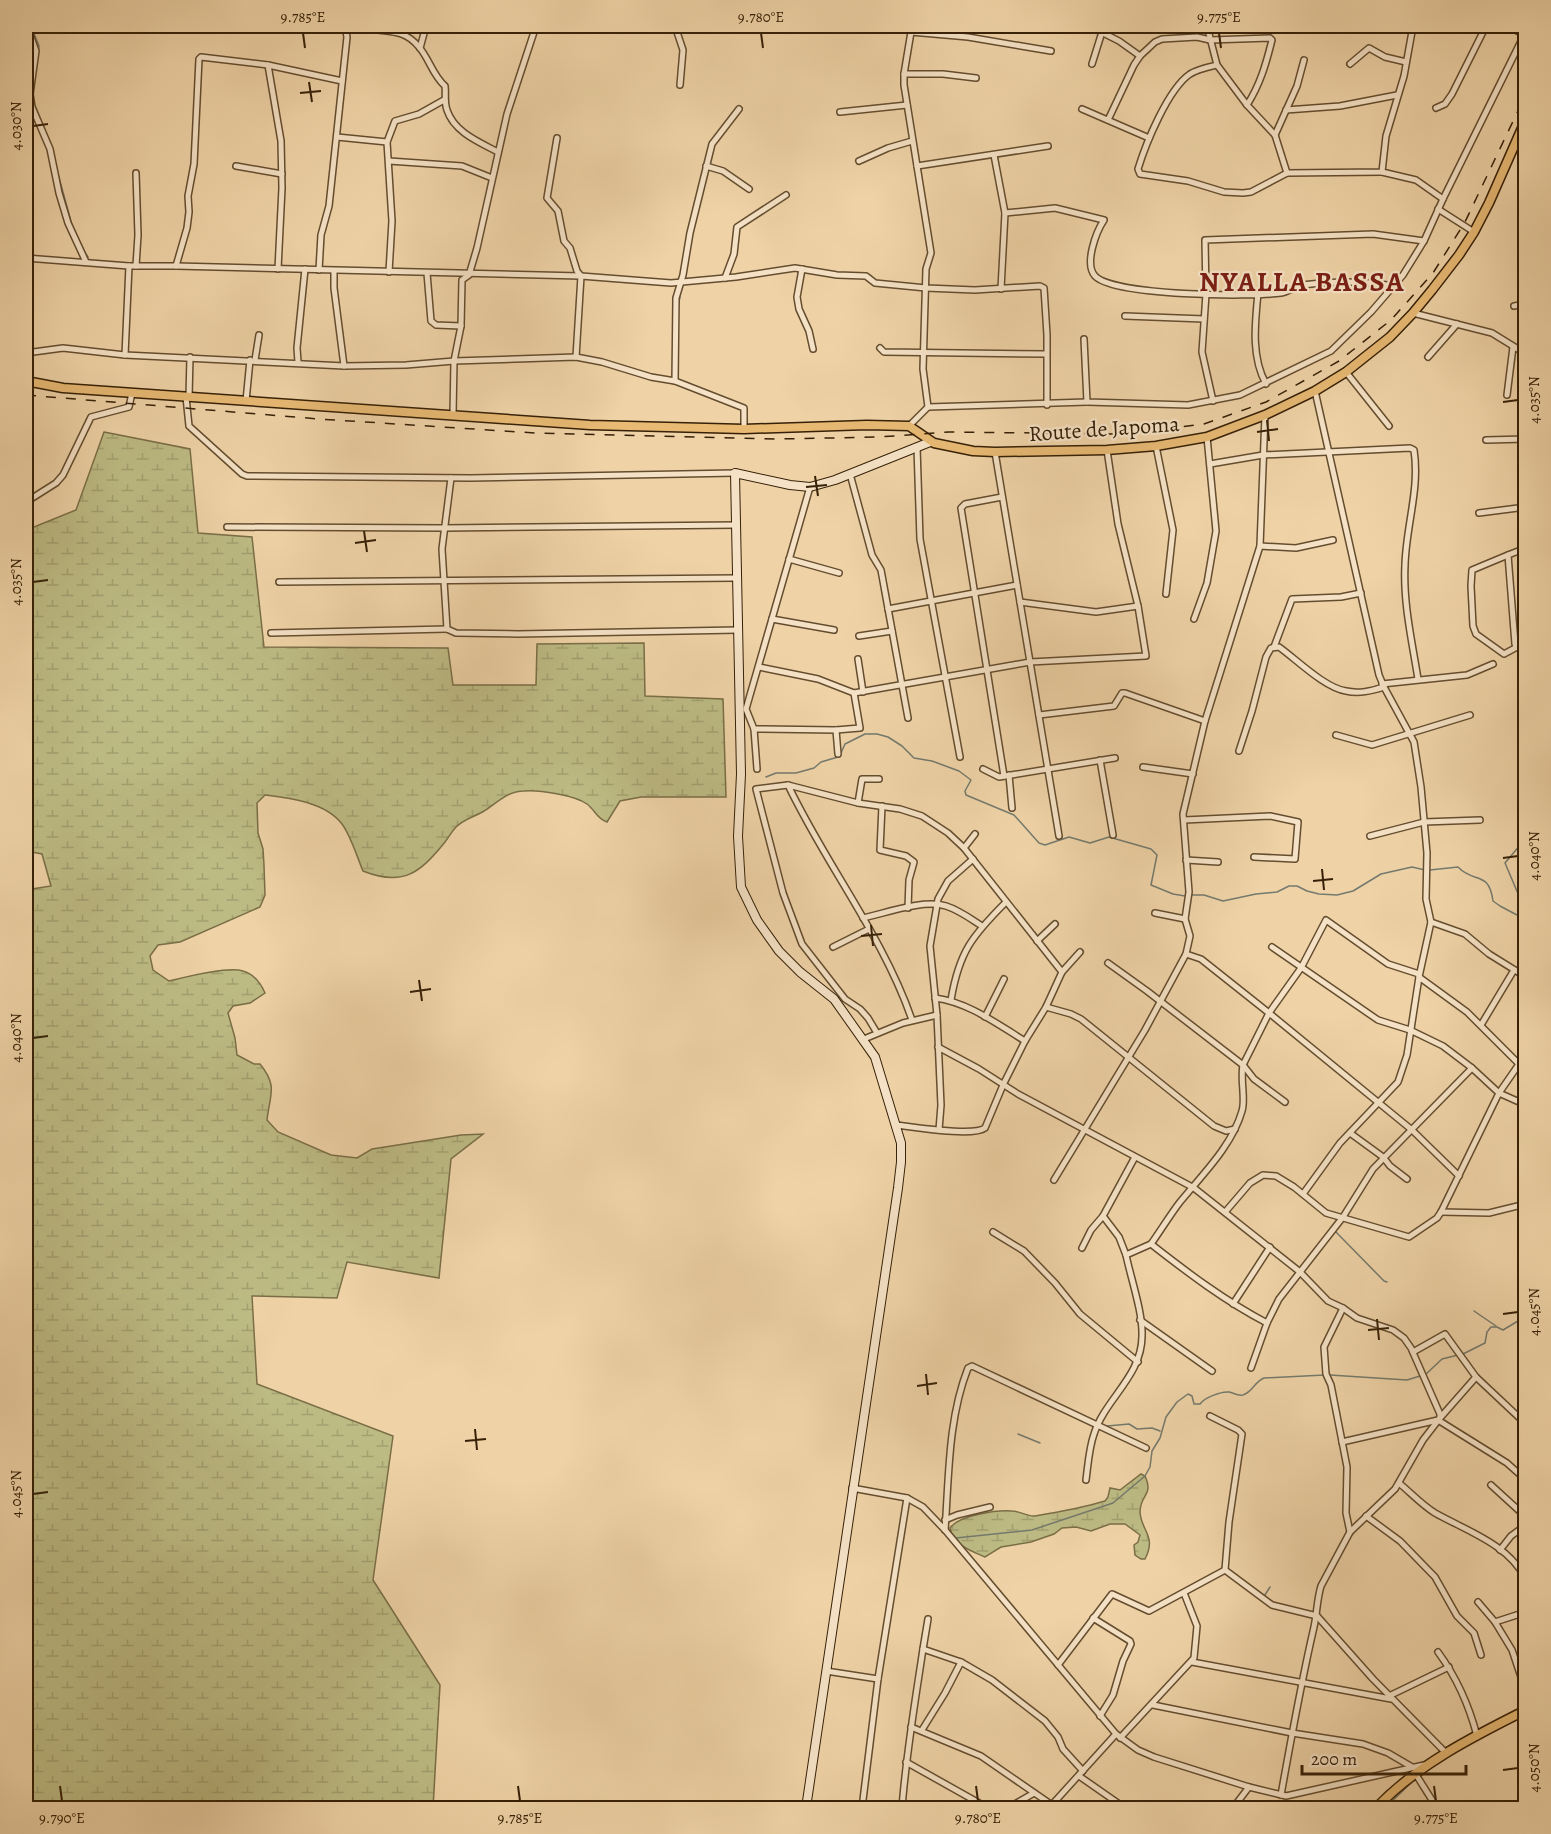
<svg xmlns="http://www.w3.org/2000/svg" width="1551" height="1834" font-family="Alegreya,serif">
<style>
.wetland{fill:url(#wetland-marsh);stroke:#7a6e46;stroke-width:1.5}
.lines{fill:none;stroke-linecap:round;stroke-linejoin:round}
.stream{stroke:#747a6e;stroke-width:1.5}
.minor-casing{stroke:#644d2f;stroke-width:8}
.secondary-casing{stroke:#362007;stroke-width:10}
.primary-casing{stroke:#362007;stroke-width:11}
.minor{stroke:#f5e2c6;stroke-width:5}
.secondary{stroke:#f5e2c6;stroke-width:8}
.primary{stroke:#e8ba74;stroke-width:8}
.rail{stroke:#362007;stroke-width:1.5;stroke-dasharray:10 10;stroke-linecap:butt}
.ticks{fill:none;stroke:#362007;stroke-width:2}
.labels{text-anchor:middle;stroke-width:4.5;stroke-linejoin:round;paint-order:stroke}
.street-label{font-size:22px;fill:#362007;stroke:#f5e2c6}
.district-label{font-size:28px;font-weight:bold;letter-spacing:1.5px;fill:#7a1f14;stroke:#f5e2c6}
.neatline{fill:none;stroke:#362007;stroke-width:2}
.ticks-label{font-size:15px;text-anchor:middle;fill:#362007}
</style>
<defs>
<pattern id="wetland-marsh" width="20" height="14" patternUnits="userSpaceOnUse" patternTransform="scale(1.5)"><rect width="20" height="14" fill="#bdbb84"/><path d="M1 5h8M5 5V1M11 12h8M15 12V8" fill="none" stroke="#a3a070"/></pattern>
</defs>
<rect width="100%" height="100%" fill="#efd3a7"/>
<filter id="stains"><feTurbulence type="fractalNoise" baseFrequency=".00333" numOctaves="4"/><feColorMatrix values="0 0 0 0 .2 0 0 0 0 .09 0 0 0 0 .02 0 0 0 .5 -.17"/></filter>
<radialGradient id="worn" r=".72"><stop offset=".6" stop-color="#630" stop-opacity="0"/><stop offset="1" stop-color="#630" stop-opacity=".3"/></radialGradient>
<g class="wetland">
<path d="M104,432L190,449L198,533L252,537L264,647L448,648L453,685H536L537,644L644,643L645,696L723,699L726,797H641L620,801L607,822C597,819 595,810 587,804C574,795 540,790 524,791C507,791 497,803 484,811C474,817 464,819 456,827C452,831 449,837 445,842C420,873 403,887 363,871C357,857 351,836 342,824C325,802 290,798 265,795L257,803L258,833L263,849L264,865L265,895L260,907L180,942L158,945L150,956L153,970L169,981C186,977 228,966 243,971C254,974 261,984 265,993L250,1003L233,1006L228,1013L235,1038L237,1055L254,1064H260C278,1086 270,1094 267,1120L278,1132L331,1155L357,1158L372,1149L385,1147L461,1135L483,1134L451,1159L439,1278L347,1262L337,1298L252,1296L257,1384L393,1436L373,1580L440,1685L433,1808H26V890L51,886L42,854L26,851V598L29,529L76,510Z"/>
<path d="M1141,1474L1145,1476C1154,1496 1140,1494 1140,1512C1141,1531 1157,1536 1145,1559H1141L1135,1555L1134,1545L1138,1542L1140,1535L1125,1524H1110L1091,1531L1076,1527L1062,1528L1054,1534L1031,1542L1001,1547L985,1557C971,1551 953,1545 950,1528C959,1515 997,1510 1012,1511C1020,1511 1028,1517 1035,1516C1059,1512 1082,1508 1105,1501L1108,1497L1110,1488L1120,1490Z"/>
</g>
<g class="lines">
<g class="stream">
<path d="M31,26L39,46L33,90"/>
<path d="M34,103L50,143"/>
<path d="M58,174L72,225"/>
<path d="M84,251L88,257"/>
<path d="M679,302L680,297"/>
<path d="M841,753L845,744L865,734H877L888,737L902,746L914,758L932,761L959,771L971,780L965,791L966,795L1014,815L1039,843L1045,845L1069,837L1090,843L1109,837L1151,849L1157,855L1151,885L1173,894L1185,896"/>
<path d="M766,777L776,773H796L814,768L821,762L838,757"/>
<path d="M1526,838L1505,863L1522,903L1526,907"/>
<path d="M1430,870L1458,867C1474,884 1489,870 1493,901L1500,906L1517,915L1520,914L1524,907"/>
<path d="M1190,895H1204L1223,901L1256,894L1277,892L1289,886H1297L1307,891L1319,894L1337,895L1353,891L1381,874L1412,867L1425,870"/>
<path d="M1335,1231L1384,1281L1387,1282"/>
<path d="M1474,1311L1496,1326"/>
<path d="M1463,1354L1485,1343L1487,1332L1491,1327H1497L1503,1330L1518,1321L1526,1327"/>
<path d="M1330,1375L1407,1380L1420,1376"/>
<path d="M1425,1375L1442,1359L1458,1355"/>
<path d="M1107,1426L1129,1424L1137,1429L1152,1428L1160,1431"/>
<path d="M1018,1434L1040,1443"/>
<path d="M956,1538L1032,1530L1113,1503L1145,1476L1150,1467L1152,1451L1160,1438L1166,1417L1177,1402L1188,1394L1192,1396L1194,1404H1200C1204,1398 1221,1391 1229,1392C1234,1393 1237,1396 1243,1395C1253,1392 1254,1382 1264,1378L1325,1375"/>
<path d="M1263,1598L1270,1587"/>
<path d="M1385,1808L1411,1783"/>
</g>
<defs>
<g id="minor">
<path d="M27,26L36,51L30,94L32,107L50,149L59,193L68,223L86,262"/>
<path d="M345,26C356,26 366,29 378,30C395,32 407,32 419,47C430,60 432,74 445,86C446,94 444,102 447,110C454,132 479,142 498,152"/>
<path d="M675,26L683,50L680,85"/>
<path d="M1207,26L1217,65L1247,105L1275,135L1287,173L1382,172L1386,136L1404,76L1413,26"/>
<path d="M1507,26L1523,34"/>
<path d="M1093,28L1119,41L1140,56"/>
<path d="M911,32L968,37L1051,51"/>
<path d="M420,48L426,26"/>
<path d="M1092,64L1102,32"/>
<path d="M1350,64L1369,48L1385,57L1406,62"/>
<path d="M268,65L281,141L282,188L278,269"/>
<path d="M1217,65C1208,67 1198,69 1190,74C1168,89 1146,143 1138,169L1140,174L1188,181L1224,192L1243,193L1251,192L1287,173"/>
<path d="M904,74H943L976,78"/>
<path d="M1436,108L1445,104L1452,94L1486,26"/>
<path d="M1082,109L1149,138"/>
<path d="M1286,110L1340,106L1397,95"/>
<path d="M840,112L907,105"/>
<path d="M1108,120L1134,65L1140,56L1155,42L1162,39L1197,37L1210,40L1270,38L1272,40C1266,64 1260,85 1247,105"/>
<path d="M1275,135L1297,86L1304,60"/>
<path d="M337,137L387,142"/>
<path d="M557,138L547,198L558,211L564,241L570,248L577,271L581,276L576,357"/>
<path d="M994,155L1005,213L1001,289"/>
<path d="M389,161L462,166L492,178"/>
<path d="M859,161L888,148L912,141"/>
<path d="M236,166L282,174"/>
<path d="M706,166L723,171L749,189"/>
<path d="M917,166L1048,146"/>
<path d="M136,173L138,235L136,266"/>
<path d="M1443,199L1526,31"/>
<path d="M1438,209L1474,232"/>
<path d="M1005,213L1055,208L1104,220C1096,232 1084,264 1095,276C1114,296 1251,297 1281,293C1288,292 1295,287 1302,285C1332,281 1363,281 1394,286"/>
<path d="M26,258L129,266H176L581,276L671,283L736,277L795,268L837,275L866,276L875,283L926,288L975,290L1040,286L1044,288L1047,335V405"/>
<path d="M176,266L187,228L189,212L188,196L194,164L199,59L201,57L268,65L342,81"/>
<path d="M802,269L797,297L799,309L809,331L813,349"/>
<path d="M319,270L321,235L329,206L347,37L345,26"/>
<path d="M334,271V288L344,366"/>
<path d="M389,272L392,221L387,142L395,121L419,114L444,100"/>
<path d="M427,273L431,321L436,325L461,326"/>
<path d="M725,278L734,254L737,227L786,195"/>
<path d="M1258,293C1255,324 1251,357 1266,384"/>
<path d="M1514,306L1526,304"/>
<path d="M1413,313L1492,333L1526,354"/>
<path d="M1125,316L1204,319"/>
<path d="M1084,339L1087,402L1188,405L1240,395L1331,351L1371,312L1403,275L1424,241L1443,199L1416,180L1382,172"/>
<path d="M880,348L884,352L1046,354"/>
<path d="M26,353L63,348L125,355L344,366L406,365L454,361L576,357L602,362L651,377L675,381L744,408V429"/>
<path d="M125,355L129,266"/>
<path d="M1428,357L1457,324"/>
<path d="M255,360L259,335"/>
<path d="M298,362L297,348L305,269"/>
<path d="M1346,372L1389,426"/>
<path d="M675,381L676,298L683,275L690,233L712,144L739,109"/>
<path d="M1315,391L1379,675L1384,687L1414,742L1421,787L1427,853L1426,899L1431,922L1419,977L1467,1012L1519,1064"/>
<path d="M1507,395L1513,347"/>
<path d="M186,397L189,426L242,474L247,476L471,478L735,473"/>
<path d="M189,397L190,357"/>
<path d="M246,401L250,360"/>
<path d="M1213,401L1202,352L1206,294L1205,240L1373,234L1424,241"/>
<path d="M928,407L1087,402"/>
<path d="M453,414L454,361L461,326L462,280L469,275L477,248L507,114L536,26"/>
<path d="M909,426L928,407L923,369L926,269L931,253L904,85V74L912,26"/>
<path d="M1486,440L1526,439"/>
<path d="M1156,446L1173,530L1166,594"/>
<path d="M917,447L920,539L960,757"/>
<path d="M995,452L1059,836"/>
<path d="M1210,464L1263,455L1410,448L1414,450C1420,489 1406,526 1405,565C1403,603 1412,641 1418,679"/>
<path d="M850,474L872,555L881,570L908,718"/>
<path d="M451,478L442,549L447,629L456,633L518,634L738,630"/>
<path d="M810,487L746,709L754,729L836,730L860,728L854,693"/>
<path d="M1002,497L965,504L961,508L1004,776"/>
<path d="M26,502L56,483L63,475L91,417L129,407L132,393"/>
<path d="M1479,513L1526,507"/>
<path d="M227,527L444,528L736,525"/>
<path d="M1260,546L1296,548L1333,540"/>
<path d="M1526,548L1508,555L1515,644L1517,647L1526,649"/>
<path d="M1508,555L1472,570L1471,586L1473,626L1476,634L1504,654L1517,647"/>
<path d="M789,559L839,573"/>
<path d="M279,582L737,578"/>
<path d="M1020,602L1096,612L1138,606"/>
<path d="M888,609L1017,585"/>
<path d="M772,619L834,630"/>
<path d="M1194,619L1207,583L1216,531L1207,437"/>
<path d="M271,633L447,629"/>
<path d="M859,636L892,631"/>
<path d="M1274,647L1292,599L1341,597L1361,593"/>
<path d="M858,659L863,692"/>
<path d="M759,667L818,679L854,693L1030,662L1146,656L1138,606L1118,524L1107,450"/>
<path d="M1382,684L1467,675L1493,664"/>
<path d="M1039,715L1114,706L1122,693H1125L1205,721"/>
<path d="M754,729L757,769"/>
<path d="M836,730L838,754"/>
<path d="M1336,735L1372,745L1470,715"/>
<path d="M1239,751L1252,711L1266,657L1271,648L1279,647C1297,660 1325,688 1346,691C1359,694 1371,691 1384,687"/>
<path d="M1100,760L1113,835"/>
<path d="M1143,767L1193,774"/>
<path d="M983,769L999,777L1115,758"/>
<path d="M1009,775L1012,808"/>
<path d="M788,785L756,789L783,893L802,944L845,999L860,1009L868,1018L877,1033"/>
<path d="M858,803L862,779H879"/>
<path d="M882,806L880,850L906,856L914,862L909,880L908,908"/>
<path d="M1184,820L1270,816L1298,822L1295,859L1254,857"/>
<path d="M1370,836L1424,822L1480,820"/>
<path d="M964,848L975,834"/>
<path d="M1186,860L1218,862"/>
<path d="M1155,913L1185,919"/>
<path d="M863,918C886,913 924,899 946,906C959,910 971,919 982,926"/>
<path d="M1431,922L1465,934L1489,954L1526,977"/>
<path d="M1037,941L1055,924"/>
<path d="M833,947L869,929"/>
<path d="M1272,947L1378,1020L1410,1030L1443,1046L1472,1068L1499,1093L1526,1105"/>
<path d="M1186,954L1201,959L1269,1013L1412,1130L1459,1176"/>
<path d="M1108,963L1147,991L1243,1065L1269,1013L1301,968L1326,920L1388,964L1419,974"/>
<path d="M1062,972L1080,952"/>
<path d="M935,998C968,1002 997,1024 1025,1041"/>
<path d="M951,1000C959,952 972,936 1006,902"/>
<path d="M1046,1007L1071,1014L1081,1019L1214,1126L1226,1131L1235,1129"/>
<path d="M985,1017L1004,979"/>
<path d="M1481,1025L1514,970"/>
<path d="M864,1039L903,1023L937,1015"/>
<path d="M938,1047L979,1069L1018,1094L1194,1188L1300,1272L1328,1301L1343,1308L1357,1318L1393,1330L1404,1338L1411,1348L1440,1414V1418L1423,1440L1395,1489L1350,1532L1321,1586C1317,1599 1317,1613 1314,1627C1301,1683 1291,1739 1281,1795"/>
<path d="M1243,1065L1254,1079L1285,1102"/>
<path d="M896,1125C914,1127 973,1137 985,1128L1003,1085L1025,1041L1046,1007L1062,972L964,848L948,833L922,816L900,809L858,803L788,785C826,865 883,936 912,1020"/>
<path d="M939,1130L941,1105L937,1015L930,946L938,899L948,881L973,859"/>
<path d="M1350,1133L1383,1157L1390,1166L1407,1179"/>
<path d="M1135,1157L1103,1216L1119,1237L1126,1255L1151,1244C1188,1273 1225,1301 1267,1323"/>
<path d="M1054,1180L1145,1030L1186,954L1190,936L1185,919L1189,892L1183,814L1205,721L1260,546L1265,415"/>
<path d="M1303,1194L1340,1143L1398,1082L1407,1055L1419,977"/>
<path d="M1226,1211L1250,1183L1263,1175L1276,1176L1294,1187L1326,1213L1409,1237L1437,1218L1441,1212L1499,1093L1526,1054"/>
<path d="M1441,1212L1489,1213L1526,1204"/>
<path d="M993,1232L1024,1251L1055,1283L1080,1314L1138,1362"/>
<path d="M1151,1244C1161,1230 1170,1215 1180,1202C1202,1175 1232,1146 1242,1111C1246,1099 1240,1081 1243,1065"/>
<path d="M1082,1248L1091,1230L1103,1216"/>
<path d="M1233,1304L1270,1247"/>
<path d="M1343,1308L1324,1347L1326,1374L1331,1385L1347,1467L1346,1513L1350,1532"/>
<path d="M1140,1320L1212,1371"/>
<path d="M1522,1342L1526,1345"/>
<path d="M1413,1352L1445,1334L1476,1377L1526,1424"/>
<path d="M1251,1368L1267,1323L1279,1299L1343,1217L1373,1169L1472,1068"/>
<path d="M1210,1416L1238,1430L1242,1434L1229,1522L1225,1570L1272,1605L1317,1616L1373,1679L1446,1753"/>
<path d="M1440,1418L1476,1377"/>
<path d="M1342,1442L1438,1420L1507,1463L1526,1480"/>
<path d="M1086,1480C1088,1465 1089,1448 1094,1434C1105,1399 1142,1376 1142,1336C1143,1313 1131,1279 1126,1255"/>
<path d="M1399,1483C1411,1493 1422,1505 1435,1513C1467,1531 1508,1544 1526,1579"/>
<path d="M1491,1485L1526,1517"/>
<path d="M852,1488L907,1498L923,1507L945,1530L1116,1734L1138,1750L1154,1757L1249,1787L1286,1796L1424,1765"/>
<path d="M1366,1516L1400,1541L1435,1577L1457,1616L1474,1633L1481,1655"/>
<path d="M945,1520L957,1515L990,1507"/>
<path d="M945,1530C949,1476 948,1419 968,1368L972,1366L1146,1448"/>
<path d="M1500,1550L1511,1536L1526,1525"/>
<path d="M1478,1602L1495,1622L1512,1650L1526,1692"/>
<path d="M1093,1618L1130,1641L1131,1644L1123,1661L1113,1695L1100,1716"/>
<path d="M1495,1622L1526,1612"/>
<path d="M923,1649L928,1619"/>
<path d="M1438,1652C1457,1678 1469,1705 1477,1736"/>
<path d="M1192,1662L1391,1699"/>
<path d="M1058,1665L1112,1594L1149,1611L1225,1570"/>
<path d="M826,1671L878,1679"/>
<path d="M1389,1696L1449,1667"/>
<path d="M1153,1705L1292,1733L1363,1744L1388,1753L1412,1767"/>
<path d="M911,1727L981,1756L1052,1805"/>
<path d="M922,1730L945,1693L961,1662"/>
<path d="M1120,1738L1194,1658L1197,1626L1184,1593"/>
<path d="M906,1762L988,1808"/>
<path d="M1415,1773L1437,1808"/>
<path d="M1079,1776L1125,1808"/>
<path d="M862,1808L878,1679L907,1498"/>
<path d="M902,1808C906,1755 915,1702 923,1649L961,1662L992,1680L1045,1721L1058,1737L1063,1749L1083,1771"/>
<path d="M1008,1808L1034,1793"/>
<path d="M1049,1808L1116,1734"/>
<path d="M1233,1808L1249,1787"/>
</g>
<path id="secondary" d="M806,1808L898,1188L901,1162V1143L875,1057L834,999L800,972L779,951L757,920L741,887L738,836L741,774L735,473L790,485L810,487L835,480L930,442"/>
<g id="primary">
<path d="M26,381L63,388L590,425L744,429L867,425L909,426L934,443L973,451L995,452L1107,450L1156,446L1207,437L1265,415L1315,391L1346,372L1390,337L1413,313L1432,290L1459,255L1474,232L1489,203L1526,119"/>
<path d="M1376,1808C1417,1765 1472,1737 1526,1710"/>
</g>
</defs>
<use href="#minor" class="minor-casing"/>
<use href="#secondary" class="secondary-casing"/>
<use href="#primary" class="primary-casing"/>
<use href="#minor" class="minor"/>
<use href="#secondary" class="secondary"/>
<use href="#primary" class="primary"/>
<path class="rail" d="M26,395L319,419L535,433L778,439L879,437L949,432L1122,434L1204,424L1266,402L1339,361L1391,320L1433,273L1465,222L1526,94"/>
</g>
<path class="ticks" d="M303,33L305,48M761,33L763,48M1219,33L1221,48M309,82L312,102M300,93L321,91M33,126L48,124M1503,402L1518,400M1267,420L1269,441M1257,432L1278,429M815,476L818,496M806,487L827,485M364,531L367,552M355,543L376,540M33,582L48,580M1503,858L1518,856M1322,869L1324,890M1313,881L1333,879M871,925L873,946M861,936L882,934M419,980L422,1001M410,992L431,989M33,1038L48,1036M1503,1314L1518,1312M1377,1319L1379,1340M1368,1330L1389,1328M926,1374L928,1395M917,1386L937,1383M475,1429L477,1450M465,1441L486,1439M33,1494L48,1492M1503,1770L1518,1768M60,1786L62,1801M518,1786L520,1801M976,1786L978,1801M1434,1786L1436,1801"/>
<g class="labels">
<g class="street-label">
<text transform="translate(1104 428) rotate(-4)" y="8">Route de Japoma</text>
</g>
<g class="district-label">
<text x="1302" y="291">NYALLA BASSA</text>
</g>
</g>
<rect width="1551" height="1834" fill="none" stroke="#efd3a7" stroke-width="66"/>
<path d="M1302 1765v9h164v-9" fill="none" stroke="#362007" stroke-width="3"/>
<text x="1311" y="1765" font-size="18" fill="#362007" stroke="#f5e2c6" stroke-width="4.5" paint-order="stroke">200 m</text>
<rect x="33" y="33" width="1485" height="1768" class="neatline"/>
<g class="ticks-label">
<text x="303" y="22">9.785°E</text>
<text x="761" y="22">9.780°E</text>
<text x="1219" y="22">9.775°E</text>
<text transform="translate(16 126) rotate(-90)" y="5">4.030°N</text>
<text transform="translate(1534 400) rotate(-90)" y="5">4.035°N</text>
<text transform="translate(16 582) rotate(-90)" y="5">4.035°N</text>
<text transform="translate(1534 856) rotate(-90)" y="5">4.040°N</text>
<text transform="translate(16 1038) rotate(-90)" y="5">4.040°N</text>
<text transform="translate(1534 1312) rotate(-90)" y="5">4.045°N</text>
<text transform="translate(16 1494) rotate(-90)" y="5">4.045°N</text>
<text transform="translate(1534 1768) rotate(-90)" y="5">4.050°N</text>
<text x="62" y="1823">9.790°E</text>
<text x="520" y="1823">9.785°E</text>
<text x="978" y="1823">9.780°E</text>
<text x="1436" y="1823">9.775°E</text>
</g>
<rect width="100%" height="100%" filter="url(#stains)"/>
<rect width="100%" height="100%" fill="url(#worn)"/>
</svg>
